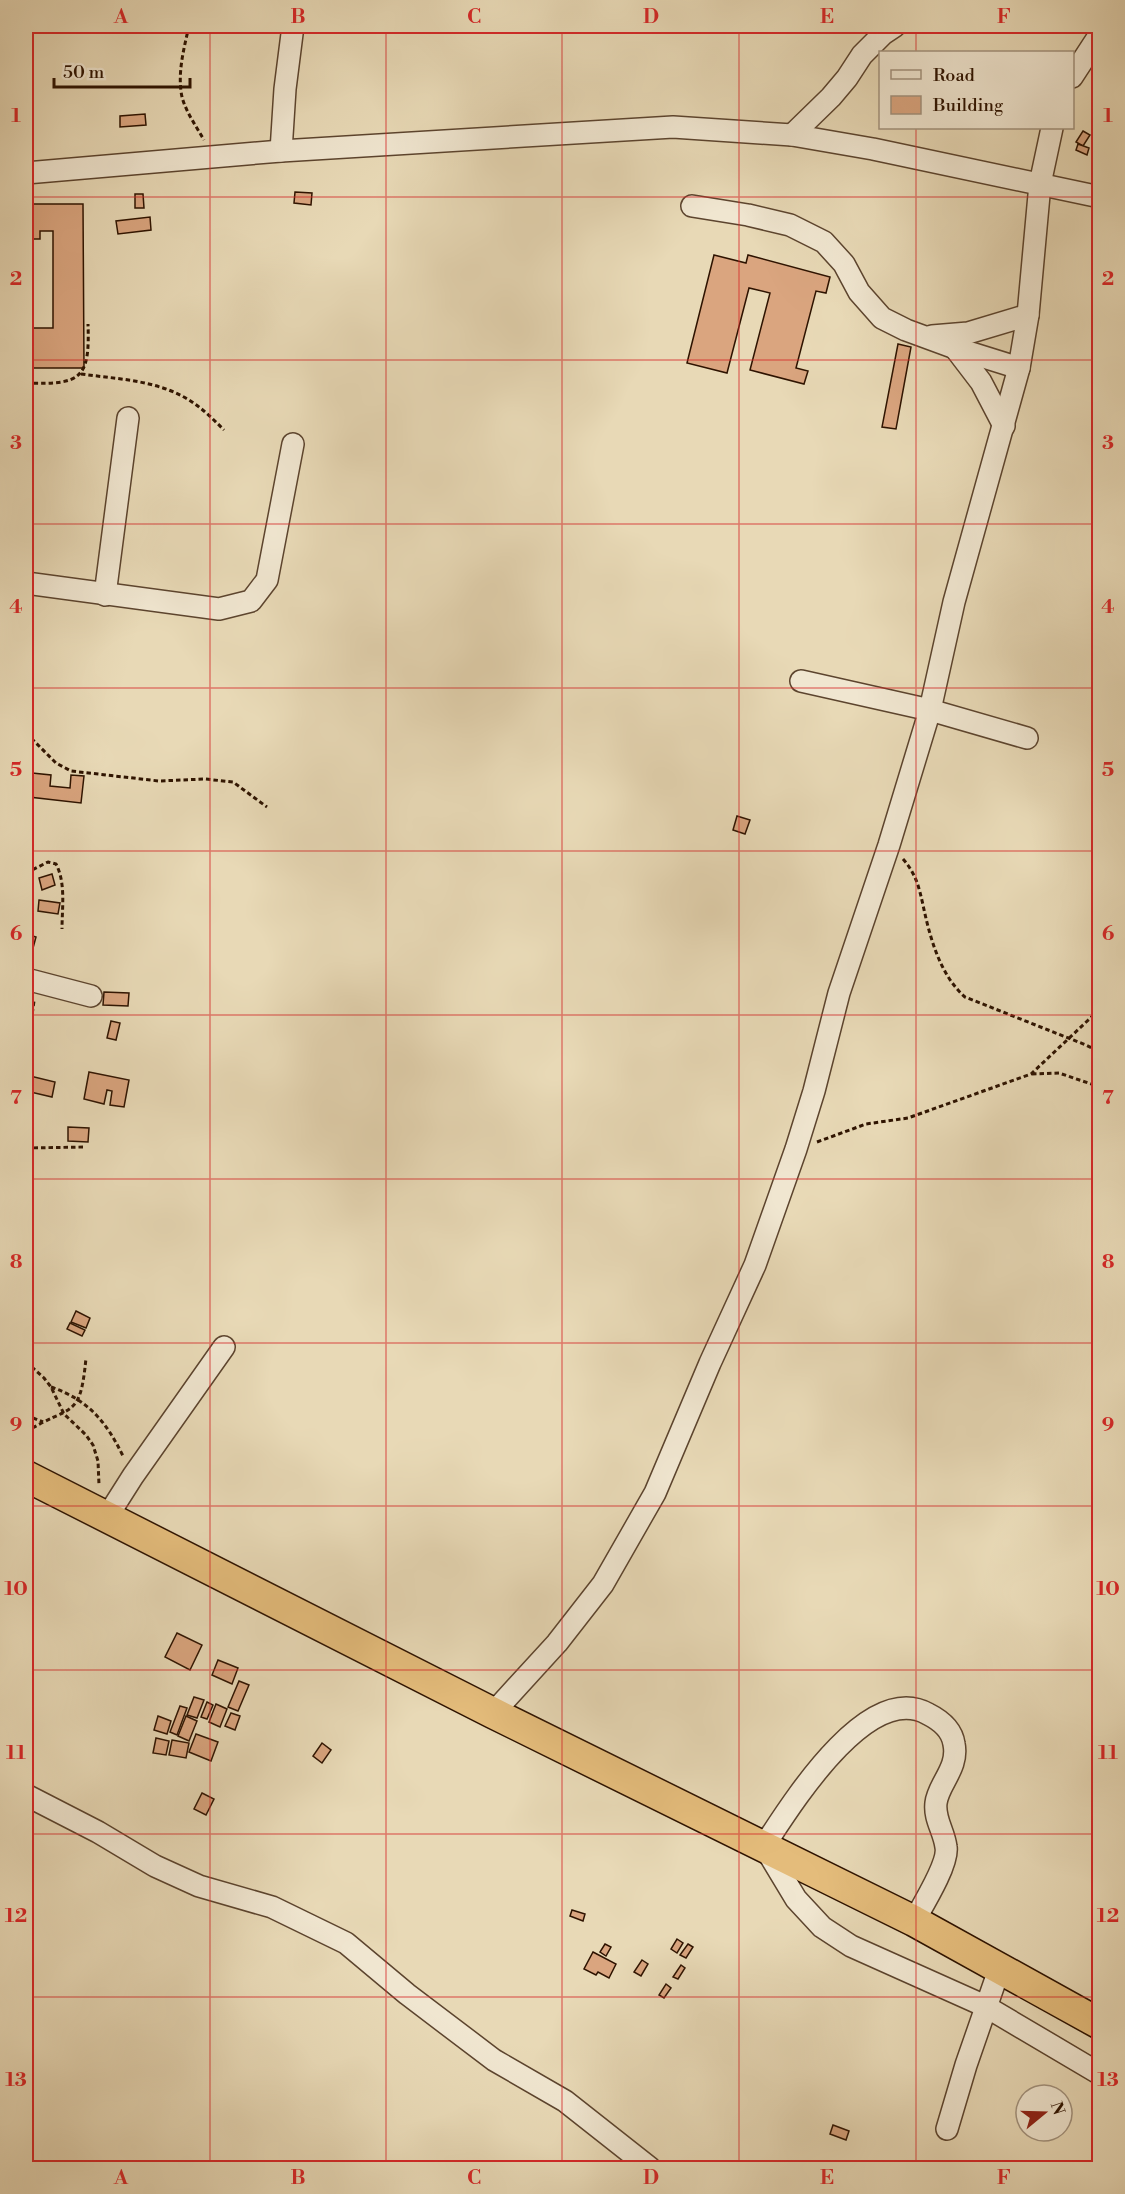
<svg xmlns="http://www.w3.org/2000/svg" width="1125" height="2194" font-family="'Libre Bodoni',serif">
<style>
.building{fill:#daa57f;stroke:#2e1300;stroke-width:1.5}
.lines{fill:none;stroke-linecap:round;stroke-linejoin:round}
.minor-casing{stroke:#5c442e;stroke-width:24}
.highway-casing{stroke:#2e1300;stroke-width:33}
.path{stroke:#2e1300;stroke-width:3;stroke-dasharray:4.5 3;stroke-linecap:butt}
.minor{stroke:#f0e6d0;stroke-width:21}
.highway{stroke:#e4bc7b;stroke-width:30}
.grid{fill:none;stroke:#d62828;stroke-width:1.5;stroke-opacity:0.55}
.neatline{fill:none;stroke:#d62828;stroke-width:2}
.grid-label{font-size:20px;text-anchor:middle;font-weight:bold;fill:#d62828}
</style>
<rect width="100%" height="100%" fill="#e8d9b6"/>
<filter id="stains"><feTurbulence type="fractalNoise" baseFrequency=".00333" numOctaves="4"/><feColorMatrix values="0 0 0 0 .2 0 0 0 0 .09 0 0 0 0 .02 0 0 0 .5 -.17"/></filter>
<radialGradient id="worn" r=".72"><stop offset=".6" stop-color="#630" stop-opacity="0"/><stop offset="1" stop-color="#630" stop-opacity=".3"/></radialGradient>
<g class="building">
<path d="M138,26H156V30L137,29Z"/>
<path d="M145,114L146,125L120,127V116Z"/>
<path d="M1083,131L1090,135L1083,146L1076,142Z"/>
<path d="M1078,144L1089,148L1087,155L1076,150Z"/>
<path d="M295,192L312,193L311,205L294,203Z"/>
<path d="M135,194H143L144,208H135Z"/>
<path d="M26,204H83L84,368H26V328H53V231H40V239H26Z"/>
<path d="M150,217L151,230L118,234L116,221Z"/>
<path d="M714,255L746,263L748,255L830,277L826,293L816,291L796,368L808,371L804,384L750,370L770,293L749,288L727,373L687,363Z"/>
<path d="M898,344L911,347L896,429L882,427Z"/>
<path d="M32,773L51,775L50,786L70,788L71,775L84,776L81,803L29,797Z"/>
<path d="M737,816L750,820L745,834L733,830Z"/>
<path d="M52,874L55,885L42,890L39,878Z"/>
<path d="M39,900L60,903L58,914L38,911Z"/>
<path d="M26,934L36,937L29,963L26,962Z"/>
<path d="M104,992L129,993L128,1006L103,1005Z"/>
<path d="M111,1021L120,1023L116,1040L107,1038Z"/>
<path d="M89,1072L129,1080L124,1107L110,1105L112,1091L107,1090L104,1104L84,1099Z"/>
<path d="M26,1075L55,1082L52,1097L26,1091Z"/>
<path d="M68,1127L89,1128L88,1142L68,1141Z"/>
<path d="M76,1311L90,1318L86,1328L71,1322Z"/>
<path d="M70,1323L85,1330L82,1336L67,1329Z"/>
<path d="M177,1633L202,1645L190,1670L165,1657Z"/>
<path d="M218,1660L238,1668L232,1684L212,1675Z"/>
<path d="M239,1681L249,1685L238,1711L228,1707Z"/>
<path d="M194,1697L204,1700L197,1718L187,1715Z"/>
<path d="M207,1702L213,1705L207,1719L201,1717Z"/>
<path d="M216,1704L227,1709L220,1727L209,1722Z"/>
<path d="M180,1706L187,1708L177,1735L170,1732Z"/>
<path d="M231,1713L240,1716L235,1730L225,1726Z"/>
<path d="M158,1716L171,1721L167,1734L154,1730Z"/>
<path d="M186,1716L197,1721L189,1741L178,1736Z"/>
<path d="M196,1734L218,1742L211,1761L189,1752Z"/>
<path d="M156,1738L169,1741L166,1755L153,1753Z"/>
<path d="M172,1740L189,1743L186,1758L169,1755Z"/>
<path d="M322,1743L331,1750L322,1763L313,1756Z"/>
<path d="M202,1793L214,1799L206,1815L194,1809Z"/>
<path d="M572,1910L585,1914L583,1921L570,1916Z"/>
<path d="M677,1939L683,1943L677,1953L671,1949Z"/>
<path d="M605,1944L611,1947L606,1956L600,1952Z"/>
<path d="M688,1944L693,1947L686,1958L680,1955Z"/>
<path d="M593,1952L616,1964L609,1978L598,1972L596,1975L584,1969Z"/>
<path d="M642,1960L648,1964L641,1976L634,1972Z"/>
<path d="M681,1965L685,1968L678,1979L673,1977Z"/>
<path d="M666,1984L671,1988L664,1998L659,1995Z"/>
<path d="M833,2125L849,2131L846,2140L830,2134Z"/>
</g>
<g class="lines">
<defs>
<g id="minor">
<path d="M1072,77L1100,34"/>
<path d="M792,135L831,97L847,78L862,55L883,34L895,26"/>
<path d="M281,151L285,89L293,26"/>
<path d="M26,173L281,151L673,127L792,135L873,149L1100,197"/>
<path d="M692,206L748,215L790,225L824,242L844,264L859,292L882,318L906,330L955,348L1019,368"/>
<path d="M932,336L968,333L1028,315"/>
<path d="M955,348L981,382L1004,426"/>
<path d="M26,583L219,609L251,601L267,580L293,444"/>
<path d="M105,595L128,418"/>
<path d="M801,681L930,710L1027,738"/>
<path d="M26,979L91,996"/>
<path d="M107,1517L133,1476L224,1347"/>
<path d="M493,1713L557,1643L603,1584L655,1493L710,1363L755,1265L796,1149L814,1091L839,993L889,845L930,710L954,602L1019,368L1028,315L1040,184L1052,128"/>
<path d="M26,1795L98,1832L155,1866L199,1886L272,1907L346,1943L407,1994L494,2060L565,2101L650,2168"/>
<path d="M914,1921C923,1905 949,1863 946,1847C944,1831 934,1819 936,1803C938,1784 959,1768 954,1744C952,1730 940,1720 928,1714C868,1680 791,1805 764,1846L796,1899L822,1927L851,1946L985,2006L1100,2074"/>
<path d="M947,2129L966,2065L1000,1967"/>
</g>
<path id="highway" d="M26,1476L493,1713L914,1921L1100,2024"/>
</defs>
<use href="#minor" class="minor-casing"/>
<use href="#highway" class="highway-casing"/>
<g class="path">
<path d="M189,26C184,48 177,74 182,97C186,112 196,126 204,140"/>
<path d="M81,374C117,379 157,380 189,400C202,408 213,419 224,430"/>
<path d="M26,383C81,385 90,379 88,324"/>
<path d="M26,733L56,763L71,771L159,781L205,779L233,782L267,807"/>
<path d="M903,859C916,874 919,887 923,905C930,938 940,975 965,997L1086,1045L1100,1052"/>
<path d="M26,873L48,862L56,864C66,883 62,908 62,929"/>
<path d="M26,1058L34,1001"/>
<path d="M1032,1074L1059,1073L1100,1087"/>
<path d="M817,1142L866,1124L908,1118L1031,1074L1100,1009"/>
<path d="M26,1148L86,1147"/>
<path d="M26,1362L44,1378L51,1387L64,1414L86,1435L93,1445L98,1461L99,1485"/>
<path d="M51,1387C88,1400 106,1421 123,1456"/>
<path d="M26,1415L43,1422"/>
<path d="M26,1432C72,1403 80,1421 86,1358"/>
</g>
<use href="#minor" class="minor"/>
<use href="#highway" class="highway"/>
</g>
<path class="grid" d="M210,26V2168M386,26V2168M562,26V2168M739,26V2168M916,26V52M916,128V2168M26,197H1100M26,360H1100M26,524H1100M26,688H1100M26,851H1100M26,1015H1100M26,1179H1100M26,1343H1100M26,1506H1100M26,1670H1100M26,1834H1100M26,1997H1100"/>
<rect width="1125" height="2194" fill="none" stroke="#e8d9b6" stroke-width="66"/>
<rect x="879" y="51" width="195" height="78" fill="#f0e6d0" stroke="#a2927d" stroke-width="1.5"/>
<rect x="891" y="70" width="30" height="9" fill="#f0e6d0" stroke="#a2927d" stroke-width="1.5"/>
<text x="933" y="81" font-size="18" fill="#2e1300">Road</text>
<rect x="891" y="96" width="30" height="18" fill="#daa57f" stroke="#a2927d" stroke-width="1.5"/>
<text x="933" y="111" font-size="18" fill="#2e1300">Building</text>
<g transform="translate(1044 2113) rotate(71)"><circle r="28" fill="#f0e6d0" stroke="#a2927d" stroke-width="1.5"/>
<path d="M0-4.5L10 22L0 15L-10 22Z" fill="#8f2418"/>
<text y="-9" font-size="16" font-weight="bold" text-anchor="middle" fill="#2e1300">N</text>
</g>
<path d="M54 78v9h136v-9" fill="none" stroke="#2e1300" stroke-width="3"/>
<text x="63" y="78" font-size="18" fill="#2e1300" stroke="#f0e6d0" stroke-width="4.5" paint-order="stroke">50 m</text>
<rect x="33" y="33" width="1059" height="2128" class="neatline"/>
<g class="grid-label">
<text x="121" y="23">A</text>
<text x="298" y="23">B</text>
<text x="474" y="23">C</text>
<text x="651" y="23">D</text>
<text x="827" y="23">E</text>
<text x="1004" y="23">F</text>
<text x="16" y="122">1</text>
<text x="1108" y="122">1</text>
<text x="16" y="285">2</text>
<text x="1108" y="285">2</text>
<text x="16" y="449">3</text>
<text x="1108" y="449">3</text>
<text x="16" y="613">4</text>
<text x="1108" y="613">4</text>
<text x="16" y="776">5</text>
<text x="1108" y="776">5</text>
<text x="16" y="940">6</text>
<text x="1108" y="940">6</text>
<text x="16" y="1104">7</text>
<text x="1108" y="1104">7</text>
<text x="16" y="1268">8</text>
<text x="1108" y="1268">8</text>
<text x="16" y="1431">9</text>
<text x="1108" y="1431">9</text>
<text x="16" y="1595">10</text>
<text x="1108" y="1595">10</text>
<text x="16" y="1759">11</text>
<text x="1108" y="1759">11</text>
<text x="16" y="1922">12</text>
<text x="1108" y="1922">12</text>
<text x="16" y="2086">13</text>
<text x="1108" y="2086">13</text>
<text x="121" y="2184">A</text>
<text x="298" y="2184">B</text>
<text x="474" y="2184">C</text>
<text x="651" y="2184">D</text>
<text x="827" y="2184">E</text>
<text x="1004" y="2184">F</text>
</g>
<rect width="100%" height="100%" filter="url(#stains)"/>
<rect width="100%" height="100%" fill="url(#worn)"/>
</svg>
